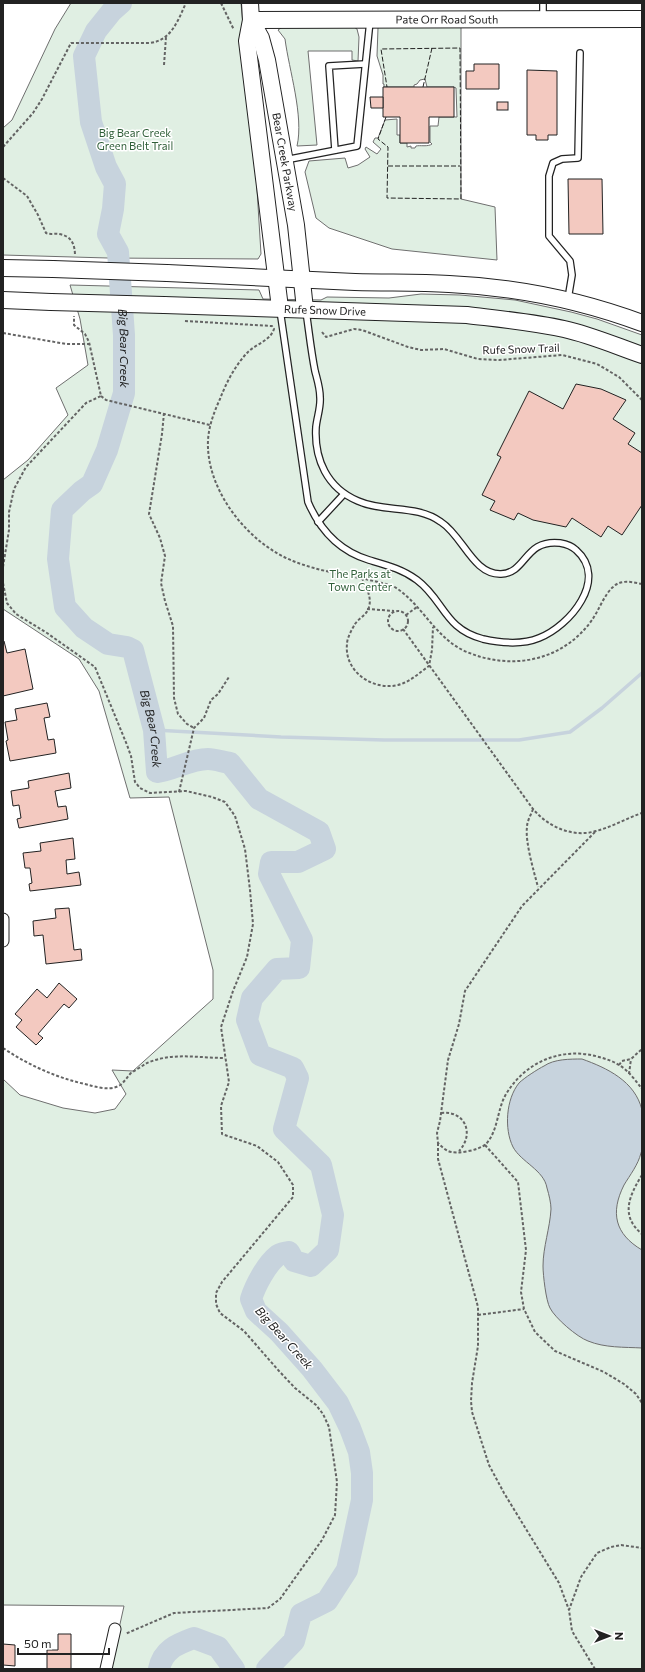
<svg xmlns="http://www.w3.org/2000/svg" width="645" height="1672" font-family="Commissioner,sans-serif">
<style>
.green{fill:#e0efe3;stroke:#6f6f6f}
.water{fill:#c7d3dd;stroke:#6f6f6f}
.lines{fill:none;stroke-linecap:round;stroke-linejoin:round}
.stream{stroke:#c7d3dd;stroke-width:3.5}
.river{stroke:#c7d3dd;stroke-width:22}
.building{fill:#f3c9c0;stroke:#222}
.lane-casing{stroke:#222;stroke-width:8}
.street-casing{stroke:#222;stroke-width:13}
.secondary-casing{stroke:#222;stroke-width:18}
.path{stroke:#646464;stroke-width:2;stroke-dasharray:3 2;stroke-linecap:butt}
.lane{stroke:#fff;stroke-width:5.5}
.street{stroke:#fff;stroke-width:11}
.secondary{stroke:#fff;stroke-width:16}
.secondary-bridge-casing{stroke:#222;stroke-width:18;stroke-linecap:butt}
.secondary-bridge{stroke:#fff;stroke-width:16}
.fence{stroke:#222;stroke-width:1;stroke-dasharray:5 2;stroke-linecap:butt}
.labels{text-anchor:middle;stroke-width:3;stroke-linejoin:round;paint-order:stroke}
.street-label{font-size:11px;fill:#222;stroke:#fff}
.park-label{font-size:11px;fill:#2f5e38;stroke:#fff}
.water-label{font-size:12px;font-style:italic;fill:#222;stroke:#fff}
</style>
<rect width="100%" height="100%" fill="#fff"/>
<g class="green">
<path d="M71,3H241L256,173L261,254L258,259L108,258L3,255V128L12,120L55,29Z"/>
<path d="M349,24L357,29L359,37L358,61L352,60V51H308L317,145L297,146C304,116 289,70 285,39L278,30L284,26Z"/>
<path d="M381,25H461V199L495,207L497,260L392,249L329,228L316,218L305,172L309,161L345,158L348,168L358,165L370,157L365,149L366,147L377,154L381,149L373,142L375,138H378L385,120L397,119V135H400V143H407V147L411,146V148H415L416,146C420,145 428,147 432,144L430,142V126H438L439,117H457L456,88L454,87H427L425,79L420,80L417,84L414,85V87H384V84H383V75L377,56L378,28Z"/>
<path d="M70,285L259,290L263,299L321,300L327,297L389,298L421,294L460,295L515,300L571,312L597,319L642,335V1669H110L124,1606L3,1605V1079L20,1095L63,1108L95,1113L115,1109L126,1094L112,1070L133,1071L213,999V970L169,797L130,798L99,691L79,659L3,609V480L28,460L68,415L56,388L88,365L80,319Z"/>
</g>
<path class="water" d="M582,1059C607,1068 635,1081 642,1110C643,1116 642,1123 642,1129C642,1136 644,1146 641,1153C638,1165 630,1175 624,1185C610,1213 615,1234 642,1250V1348C624,1347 605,1348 588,1341C577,1337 555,1318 550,1308C546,1301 543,1275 543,1266C543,1247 550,1228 551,1209C551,1203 549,1195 547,1188C544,1170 521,1162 513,1147C504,1129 506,1099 519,1083C524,1078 538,1069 544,1066C554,1059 570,1059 582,1059Z"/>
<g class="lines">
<path class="stream" d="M154,730L281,737L384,740H519L570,732L602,708L642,673"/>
<g class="river">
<path id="s1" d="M121,3L112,11L96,31L84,56L91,122L106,167L115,184L113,209L108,234L118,252L124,335V393L107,450L92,484L82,491L62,510L58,559L65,607L84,628L108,644L127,647L133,650L154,730L157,772C174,770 190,759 208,759C215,759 223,762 230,763L259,799L319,832L325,849L298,862H271L269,874L302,940L299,968L277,969L252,998L247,1020L260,1055L293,1068L298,1078L284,1129L321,1165L333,1215L328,1250L311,1266L294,1261L289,1252C285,1253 280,1253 277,1256C266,1265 255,1286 251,1299L256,1311L279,1332L312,1369L338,1403L350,1428L359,1452L362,1473V1500L347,1570L327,1601L301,1614L294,1641L267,1669"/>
<path d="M159,1669C163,1649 178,1644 194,1638L218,1647L234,1669"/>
</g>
</g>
<g class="building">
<path d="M474,64H499V89H466V71H474Z"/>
<path d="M527,70L557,71V135H548V140H536V135H527Z"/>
<path d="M383,87H454V117H429V143H400V117H383Z"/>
<path d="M370,97H383V108H371Z"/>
<rect x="497" y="102" width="11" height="8"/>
<path d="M568,179H602L603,234H569Z"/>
<path d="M576,384L601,389L626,400L613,419L635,433L628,444L642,453V505L622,535L608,526L601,537L572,518L566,527L533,520L518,513L514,520L490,510L495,501L482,495L501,457L497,455L529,391L563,409Z"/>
<path d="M4,641L7,653L25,649L33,689L3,696V642Z"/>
<path d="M47,703L50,717L44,718L48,740L54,739L56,753L10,761L6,741L8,740L5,722L17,720L15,709Z"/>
<path d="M69,773L71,788L55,791L58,807L66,806L68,819L19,828L17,819L21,818L19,805L13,806L11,791L29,788L28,781Z"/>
<path d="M73,838L75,859L66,860L67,874L79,872L81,885L30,891L29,884L32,883L30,868H25L23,853L41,851L40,843Z"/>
<path d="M69,908L74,950L81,949L82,960L46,964L43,935L34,936L33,921L56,918L55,909Z"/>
<path d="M59,983L77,999L69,1008L64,1004L38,1034L43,1038L36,1045L16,1027L22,1020L15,1014L37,989L47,998Z"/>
<path d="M58,1634H71V1669H47V1650H58Z"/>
<path d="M3,1644L15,1645V1666L3,1665Z"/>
</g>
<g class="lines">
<defs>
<g id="lane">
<path d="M543,18V3"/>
<path d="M335,150L329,66L365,64"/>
<path d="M285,160L357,146L370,21"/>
<path d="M568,299L572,275L570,261L549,236V176L553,163L562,159L578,158L580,53"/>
<path d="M280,310L308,502C320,530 339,551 369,560C386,565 402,569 417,580C444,600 444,629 483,639C501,643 522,645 539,638C570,626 609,579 576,550C572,546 566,544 560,543C524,539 527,573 501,574C473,575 463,536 441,522C416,504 385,513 358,501C327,488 314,459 316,427C317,417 321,407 320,397C320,388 317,379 315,371C311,351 309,331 306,311"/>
<path d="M318,522L344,494"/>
</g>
<g id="street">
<path d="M3,919V941"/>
<path d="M106,1669L115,1629"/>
</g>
<g id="secondary">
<path d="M250,3L251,20L247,41L280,308"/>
<path id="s2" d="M251,20L642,19"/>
<path id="s3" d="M251,20L261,38L267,60L296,225L305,309"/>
<path d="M3,268L53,269"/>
<path d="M167,273C230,276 293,279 355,282C387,283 418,282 449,284C516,287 580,300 642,323"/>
<path d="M3,300L51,302"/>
<path id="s4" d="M164,305L467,315C500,319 532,322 564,329C591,335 616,346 642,355"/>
</g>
</defs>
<use href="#lane" class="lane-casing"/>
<use href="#street" class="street-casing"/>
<use href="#secondary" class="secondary-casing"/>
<g class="path">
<path d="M221,3L234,30"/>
<path d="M164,65L166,37"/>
<path d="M3,147L33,113L42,99L71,43H150C172,40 178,20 186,3"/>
<path d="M3,178L27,196L38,215L46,233C51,235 55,233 59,234C72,236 75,245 75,256"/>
<path d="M185,321L272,326L274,329C270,341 256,344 248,352C236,364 226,383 220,399C213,414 207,431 208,448C210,495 250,544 293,561C325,574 360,576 393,586C422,603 435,639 467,652C512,671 563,661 592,620C599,610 604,595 613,587C621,579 632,582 642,584"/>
<path d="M322,332L326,337L354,329L362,330L408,347L421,350L444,349L478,359L499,360L562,355L597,364L619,377L642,400"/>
<path d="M3,333L66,344H90"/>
<path d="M101,396L106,400L210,425"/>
<path d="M164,413L162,434L149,514L160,538L165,556L161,583L165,601L173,626L174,698L178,714L187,724L194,728"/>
<path d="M3,567L9,530V512L14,489L26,467L86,403L101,396L89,342L85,334L74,325V316"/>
<path d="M362,578C366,587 372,597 369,607C367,615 359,618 355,624C352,629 347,638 347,644C344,671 372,691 398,685C410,682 419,673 429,666L432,650L433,627"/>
<path d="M3,583L7,603L16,614L47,633L95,667L127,745L131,756L135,782L140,788L150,793L186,791L212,797L225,802L235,816L245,849L250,890L253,924L247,957L233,991L221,1027L229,1082L221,1106L222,1134L257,1146L278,1162L293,1185V1197L222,1282L216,1293V1304L220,1313L244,1331L279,1371L295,1388L316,1405L323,1414L329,1427L337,1482L335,1515L322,1540L280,1599L268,1608L174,1613L125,1634"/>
<path d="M367,609L394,611"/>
<circle cx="398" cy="621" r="10"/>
<path d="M406,615L417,607"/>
<path d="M403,629L533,809C548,827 573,838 596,831C612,827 627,818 642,813"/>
<path d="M179,792L194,728L204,718L211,700L218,694L229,677"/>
<path d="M533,809C531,815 527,821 527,827C525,842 534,872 538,887"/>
<path d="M595,832L522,906L465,991L459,1024L448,1060L440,1121L437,1133L438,1143C441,1146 444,1149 448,1151C456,1155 480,1150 486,1144C498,1131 497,1111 505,1096C524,1062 562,1046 599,1057C606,1059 613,1061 619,1065C628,1070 636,1081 642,1089"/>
<path d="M3,1048C30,1066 57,1078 89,1085C96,1087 108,1090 116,1087C123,1085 126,1078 131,1073C136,1070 142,1066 147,1063C172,1052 199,1058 225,1058"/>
<path d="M619,1065L622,1061L631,1059L642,1049"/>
<path d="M629,1074L631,1059"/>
<path d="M441,1113C465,1110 475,1134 459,1151"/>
<path d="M438,1143V1159L478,1307V1346L472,1383L471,1401L472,1412L489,1465L504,1493L559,1583L569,1610"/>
<path d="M485,1145L518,1182L526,1250L521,1292L524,1309L535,1332L555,1351L604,1372L624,1384L636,1394L642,1403"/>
<path d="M642,1175C629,1196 620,1216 642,1234"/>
<path d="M478,1315L524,1309"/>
<path d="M595,1669L572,1631L569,1610L581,1577L597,1553L611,1547L621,1545L642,1548"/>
</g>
<use href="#lane" class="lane"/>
<use href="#street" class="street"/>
<use href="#secondary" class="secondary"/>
<defs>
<g id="secondary-bridge">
<path d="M53,269L167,273"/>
<path d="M51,302L164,305"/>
</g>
</defs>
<use href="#secondary-bridge" class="secondary-bridge-casing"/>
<use href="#secondary-bridge" class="secondary-bridge"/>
<g class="fence">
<path d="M423,87L432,48"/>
<path d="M386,117L378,139L388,147L387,198L461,199L460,48L381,49L387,87"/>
<path d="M388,166H460"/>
</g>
</g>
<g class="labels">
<g class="street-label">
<text dy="4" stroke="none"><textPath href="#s2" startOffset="196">Pate Orr Road South</textPath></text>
<text dy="4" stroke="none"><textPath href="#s3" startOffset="147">Bear Creek Parkway</textPath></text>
<text dy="4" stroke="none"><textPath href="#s4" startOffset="161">Rufe Snow Drive</textPath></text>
<text transform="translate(521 349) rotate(-2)" y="4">Rufe Snow Trail</text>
</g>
<g class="park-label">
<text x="135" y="137">Big Bear Creek<tspan x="135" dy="13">Green Belt Trail</tspan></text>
<text x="360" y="578">The Parks at<tspan x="360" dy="13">Town Center</tspan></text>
</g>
<g class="water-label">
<text dy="4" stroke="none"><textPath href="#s1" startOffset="366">Big Bear Creek</textPath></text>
<text dy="4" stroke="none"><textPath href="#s1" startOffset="809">Big Bear Creek</textPath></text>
<text transform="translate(284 1338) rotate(48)" y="4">Big Bear Creek</text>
</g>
</g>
<rect width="645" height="1672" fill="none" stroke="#222222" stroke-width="8"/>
<g transform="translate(609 1636) rotate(90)" stroke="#ffffff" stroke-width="3" paint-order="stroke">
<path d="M0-3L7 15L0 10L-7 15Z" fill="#222222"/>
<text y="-6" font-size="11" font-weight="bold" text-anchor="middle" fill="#222222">N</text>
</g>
<path d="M18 1648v6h91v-6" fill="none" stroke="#222222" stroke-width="2"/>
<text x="24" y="1648" font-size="12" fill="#222222" stroke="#ffffff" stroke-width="3" paint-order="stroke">50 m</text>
</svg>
